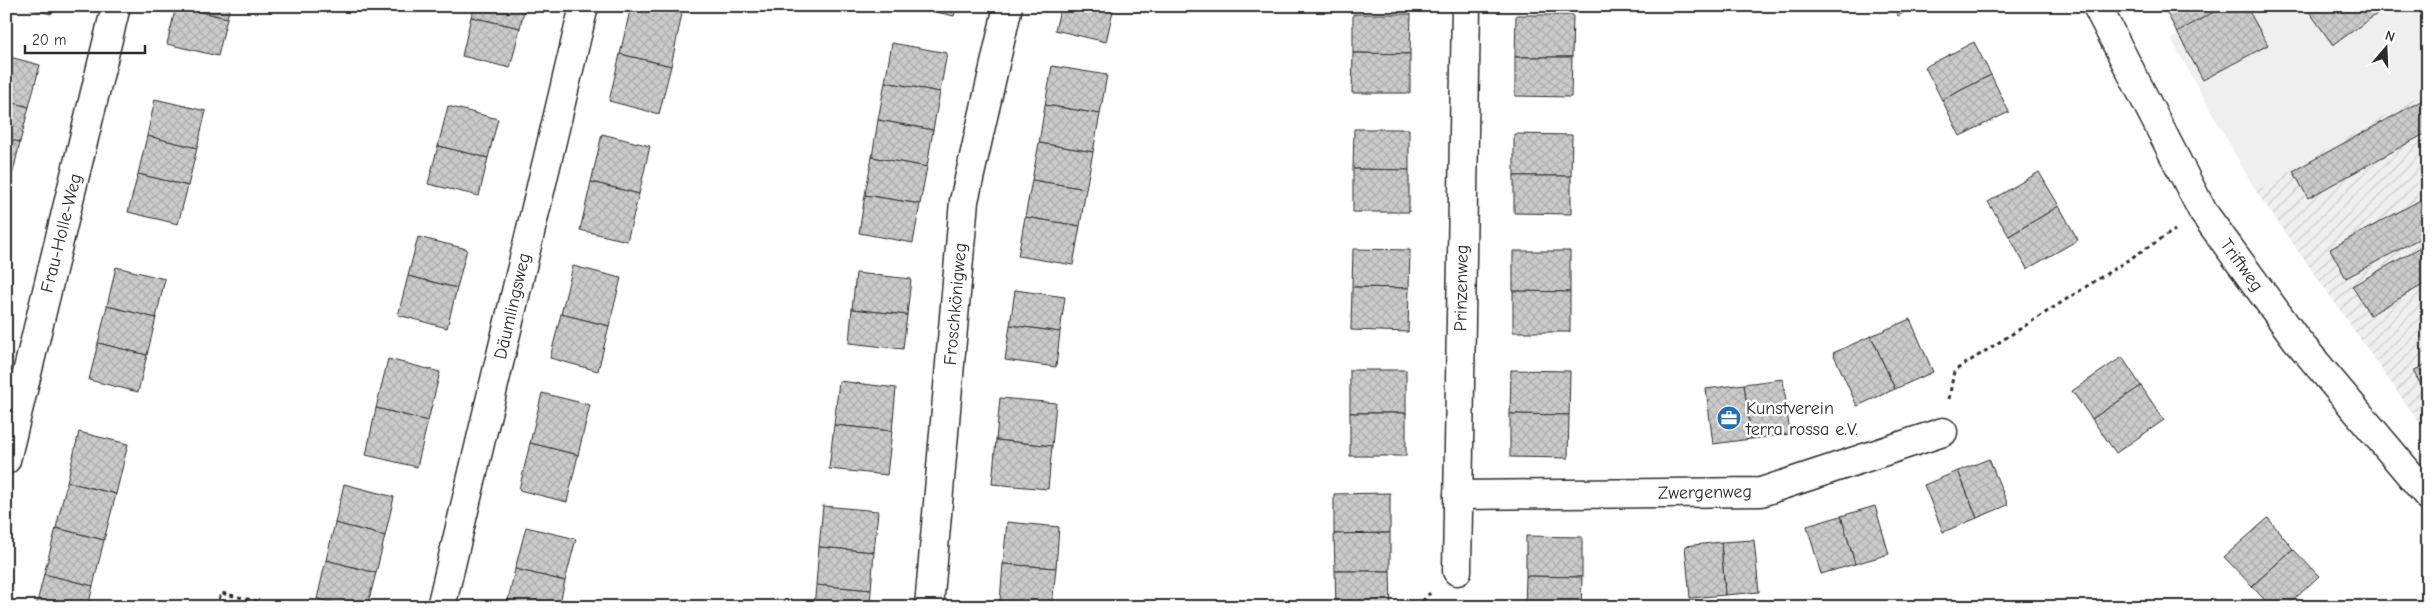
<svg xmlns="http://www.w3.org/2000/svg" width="2434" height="613" font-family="'Comic Neue',sans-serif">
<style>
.built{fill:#efefef}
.industrial{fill:url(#industrial-furrows)}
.building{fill:url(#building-cross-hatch);stroke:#2b2b2b}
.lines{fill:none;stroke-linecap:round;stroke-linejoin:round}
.minor-casing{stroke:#2b2b2b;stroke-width:31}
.path{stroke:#2b2b2b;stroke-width:3;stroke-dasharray:4 4;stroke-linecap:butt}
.minor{stroke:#fff;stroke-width:28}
.labels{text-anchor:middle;stroke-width:5;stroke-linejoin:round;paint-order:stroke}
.street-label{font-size:18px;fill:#2b2b2b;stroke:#fff}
.poi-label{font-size:18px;fill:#2b2b2b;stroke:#fff;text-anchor:start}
</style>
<defs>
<pattern id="industrial-furrows" width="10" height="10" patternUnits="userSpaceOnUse" patternTransform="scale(1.25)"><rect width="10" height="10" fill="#efefef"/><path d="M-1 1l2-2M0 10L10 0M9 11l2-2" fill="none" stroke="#cdcdcd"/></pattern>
<pattern id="building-cross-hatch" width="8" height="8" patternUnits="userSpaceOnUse" patternTransform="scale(1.25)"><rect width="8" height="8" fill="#cbcbcb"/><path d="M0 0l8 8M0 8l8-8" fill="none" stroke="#aeaeae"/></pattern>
</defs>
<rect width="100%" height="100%" fill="#fff"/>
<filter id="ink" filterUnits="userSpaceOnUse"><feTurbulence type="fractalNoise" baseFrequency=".02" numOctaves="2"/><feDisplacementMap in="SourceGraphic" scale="10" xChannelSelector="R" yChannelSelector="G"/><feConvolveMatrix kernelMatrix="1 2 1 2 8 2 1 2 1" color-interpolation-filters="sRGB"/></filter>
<g filter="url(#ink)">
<path class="built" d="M2230,6H2428V90L2256,191L2171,39Z"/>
<path class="industrial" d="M2428,90V435L2256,191Z"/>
<g class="building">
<path d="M19,6H53L51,14Z"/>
<path d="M176,6L227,18L218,56L167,44Z"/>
<path d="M178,6H230L227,18Z"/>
<path d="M474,6H525L520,28L471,17Z"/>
<path d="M631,6H646L682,14L671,66L620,54Z"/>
<path d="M910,6H957L954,16Z"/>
<path d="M1061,6H1114L1106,42L1055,30Z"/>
<path d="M1893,6H1915L1898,16Z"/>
<path d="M2163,6H2209L2213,14L2177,32Z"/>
<path d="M2225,6H2246L2268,45L2203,80L2177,32Z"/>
<path d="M2305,6H2388L2333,45Z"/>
<path d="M1353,14H1411L1410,54L1353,53Z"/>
<path d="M1516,15H1573L1572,57H1515Z"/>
<path d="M471,17L520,28L510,68L462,56Z"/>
<path d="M1974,42L1991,75L1942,100L1925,67Z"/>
<path d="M892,43L947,53L940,92L885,82Z"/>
<path d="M1353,53L1410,54V93H1352Z"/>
<path d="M620,54L671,66L659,114L609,101Z"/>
<path d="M6,56L40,65L29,107L6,101Z"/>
<path d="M1515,57H1572L1571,97L1515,96Z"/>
<path d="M1052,66L1107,75L1100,114L1045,105Z"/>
<path d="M1991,75L2009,112L1960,136L1942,100Z"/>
<path d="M885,82L940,92L933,130L878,120Z"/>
<path d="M2428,97V132L2308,198L2293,171Z"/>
<path d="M155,99L206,111L197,148L147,136Z"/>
<path d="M6,101L29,107L20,142L6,139Z"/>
<path d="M1045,105L1100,114L1093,152L1039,143Z"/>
<path d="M448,106L498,119L488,158L438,146Z"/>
<path d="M878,120L933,130L927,167L872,157Z"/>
<path d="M1354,129H1409V170L1353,169Z"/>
<path d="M602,134L650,146L639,194L591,182Z"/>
<path d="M1514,134L1572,135L1571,176H1514Z"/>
<path d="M147,136L197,148L188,186L138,174Z"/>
<path d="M6,139L20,142L11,181L6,179Z"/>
<path d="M1039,143L1093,152L1086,189L1032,180Z"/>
<path d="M438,146L488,158L479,196L428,184Z"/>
<path d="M872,157L927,167L920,204L865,195Z"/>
<path d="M1353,169L1409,170V212H1353Z"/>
<path d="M2039,172L2059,206L2009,236L1988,202Z"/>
<path d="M138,174L188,186L178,224L128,212Z"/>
<path d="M1514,176H1571V214L1514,213Z"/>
<path d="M1032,180L1086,189L1080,226L1025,217Z"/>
<path d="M591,182L639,194L627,241L580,230Z"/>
<path d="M865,195L920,204L913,243L859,233Z"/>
<path d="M2428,196V234L2346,278L2330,249Z"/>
<path d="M2059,206L2078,240L2027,269L2009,236Z"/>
<path d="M1025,217L1080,226L1073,265L1018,256Z"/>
<path d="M418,237L467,249L457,288L408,276Z"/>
<path d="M2428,243V282L2370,315L2352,286Z"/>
<path d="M1353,249L1410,250L1409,288L1352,287Z"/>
<path d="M1513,251H1570V292L1513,291Z"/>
<path d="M573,266L621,278L609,326L561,314Z"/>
<path d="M116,267L165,279L156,318L107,306Z"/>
<path d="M856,273L911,279L907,315L852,309Z"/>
<path d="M408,276L457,288L447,328L398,315Z"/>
<path d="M1352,287L1409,288L1408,332L1351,330Z"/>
<path d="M1015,290L1065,297L1060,332L1010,325Z"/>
<path d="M1513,291L1570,292V332H1513Z"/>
<path d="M107,306L156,318L147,355L98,343Z"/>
<path d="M852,309L907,315L903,349L849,343Z"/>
<path d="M561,314L609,326L598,371L550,358Z"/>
<path d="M1910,319L1933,372L1895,389L1871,336Z"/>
<path d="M1010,325L1060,332L1056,367L1005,360Z"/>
<path d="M1871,336L1895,389L1857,406L1833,353Z"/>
<path d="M98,343L147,355L138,392L89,380Z"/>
<path d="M2122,357L2141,386L2092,419L2072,391Z"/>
<path d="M388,359L440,372L428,421L376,408Z"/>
<path d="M2428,363V397L2413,371Z"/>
<rect x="1350" y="370" width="56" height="43"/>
<path d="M1511,370L1570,371L1569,415L1510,414Z"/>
<path d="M1783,379L1790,434L1751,439L1744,384Z"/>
<path d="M839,381L896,388L892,431L834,425Z"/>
<path d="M1744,384L1751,439L1713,444L1706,389Z"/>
<path d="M2141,386L2164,420L2116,453L2092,419Z"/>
<path d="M542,393L590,405L578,455L530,443Z"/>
<path d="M1000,398L1056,403L1052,446L996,440Z"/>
<path d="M376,408L428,421L417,467L366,455Z"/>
<rect x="1350" y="413" width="56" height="43"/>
<path d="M1510,414L1569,415L1568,458L1510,457Z"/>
<path d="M834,425L892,431L887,475L829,469Z"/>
<path d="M79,432L128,444L116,494L67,482Z"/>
<path d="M996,440L1052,446L1048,489L992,484Z"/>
<path d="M530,443L578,455L567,502L519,490Z"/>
<path d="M1989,459L2008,505L1977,518L1958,471Z"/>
<path d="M1958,471L1977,518L1943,532L1924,485Z"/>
<path d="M67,482L116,494L104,540L56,528Z"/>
<path d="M344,484L394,497L385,536L335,523Z"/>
<path d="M1390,493V533L1334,534V494Z"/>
<path d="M823,506L878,511L874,552L819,547Z"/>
<path d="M1875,506L1889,554L1855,564L1841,516Z"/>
<path d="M1841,516L1855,564L1821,574L1807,526Z"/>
<path d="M2268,518L2293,549L2252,586L2224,557Z"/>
<path d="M1007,522L1059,527L1056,568L1003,564Z"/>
<path d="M335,523L385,536L376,573L326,560Z"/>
<path d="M526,527L576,539L565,581L515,569Z"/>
<path d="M56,528L104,540L93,586L44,574Z"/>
<path d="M1390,533V571H1335L1334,534Z"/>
<path d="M1526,536L1582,537V577L1526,576Z"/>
<path d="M1754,540L1759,592L1725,595L1721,542Z"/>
<path d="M1721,542L1725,595L1690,598L1685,546Z"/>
<path d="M819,547L874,552L871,590L816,585Z"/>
<path d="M2293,549L2319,576L2286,607H2271L2252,586Z"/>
<path d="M326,560L376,573L367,607H352L317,599Z"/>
<path d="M1003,564L1056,568L1052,606L1000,601Z"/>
<path d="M515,569L565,581L559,607L507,605Z"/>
<path d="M1335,571H1390L1391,607H1336Z"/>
<path d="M44,574L93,586L88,607H36Z"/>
<path d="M1526,576L1582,577L1581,607H1525Z"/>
<path d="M816,585L871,590L870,607H814Z"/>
<path d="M1000,601L1052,606V607H999Z"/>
</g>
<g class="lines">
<defs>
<g id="minor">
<path d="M2097,6L2203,212L2296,339L2428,496"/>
<path d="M6,460L116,6"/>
<path d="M1458,495L1761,492L1943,432"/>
<path d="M1457,571L1466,6"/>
<path d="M441,607L584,6"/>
<path d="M929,607L964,201L1008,6"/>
</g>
</defs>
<use href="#minor" class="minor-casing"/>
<g class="path">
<path d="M1949,399L1954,371L2175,230"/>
<path d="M217,607L221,593L283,607"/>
<path d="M1417,607L1430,593"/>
</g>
<use href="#minor" class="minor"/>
</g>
</g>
<defs>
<symbol id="office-disc" viewBox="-11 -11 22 22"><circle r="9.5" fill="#1f6fb2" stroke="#fff"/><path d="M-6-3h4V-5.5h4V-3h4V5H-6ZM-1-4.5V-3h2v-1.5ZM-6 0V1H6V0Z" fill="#fff"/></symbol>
</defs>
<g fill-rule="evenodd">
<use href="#office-disc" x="1715" y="404" width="28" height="28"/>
</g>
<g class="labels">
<g class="street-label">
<text transform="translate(61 233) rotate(-76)" y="6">Frau-Holle-Weg</text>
<text transform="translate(2242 265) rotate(54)" y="6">Triftweg</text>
<text transform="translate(1461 288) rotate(-89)" y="6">Prinzenweg</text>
<text transform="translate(955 304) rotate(-85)" y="6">Froschkönigweg</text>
<text transform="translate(512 306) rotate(-77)" y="6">Däumlingsweg</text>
<text transform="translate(1705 492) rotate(-1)" y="6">Zwergenweg</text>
</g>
<g class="poi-label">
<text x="1746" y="414">Kunstverein<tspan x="1746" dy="21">terra rossa e.V.</tspan></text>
</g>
</g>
<rect width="2434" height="613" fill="none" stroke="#fff" stroke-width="25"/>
<rect x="12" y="12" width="2409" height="588" fill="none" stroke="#2b2b2b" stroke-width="2" filter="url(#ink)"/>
<g transform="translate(2386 48) rotate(19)" stroke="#ffffff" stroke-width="4" paint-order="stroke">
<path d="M0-4L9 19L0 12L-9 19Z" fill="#2b2b2b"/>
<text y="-8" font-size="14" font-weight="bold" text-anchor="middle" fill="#2b2b2b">N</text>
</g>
<path d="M25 45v8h120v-8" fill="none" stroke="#2b2b2b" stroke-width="2.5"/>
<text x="32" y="45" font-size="15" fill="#2b2b2b" stroke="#ffffff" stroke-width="4" paint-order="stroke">20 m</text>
</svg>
